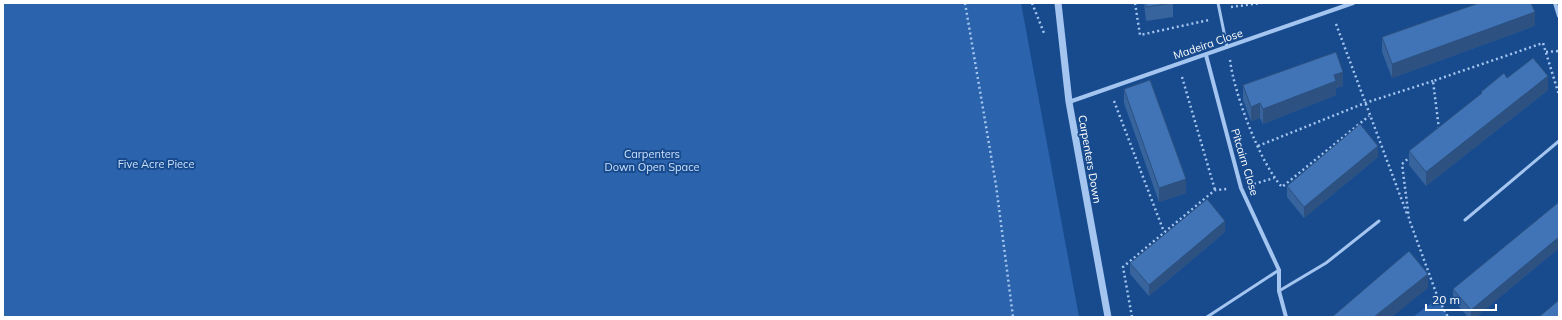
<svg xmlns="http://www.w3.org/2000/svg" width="1562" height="320" font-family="Mulish,sans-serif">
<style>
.green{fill:#2b64ad}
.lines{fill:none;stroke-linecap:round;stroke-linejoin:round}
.path{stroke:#a4c5ef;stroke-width:2.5;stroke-dasharray:2 3;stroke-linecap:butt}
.service{stroke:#a4c5ef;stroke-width:3}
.minor{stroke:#a4c5ef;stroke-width:4}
.tertiary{stroke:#a4c5ef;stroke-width:7}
.wall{fill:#37649d}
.shaded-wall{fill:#2d5180}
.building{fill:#4074b7;stroke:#2d5180}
.labels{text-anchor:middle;stroke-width:4;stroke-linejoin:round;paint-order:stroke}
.street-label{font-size:11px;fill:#fff;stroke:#184b8e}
.park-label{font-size:11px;fill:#cbe0fb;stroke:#184b8e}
</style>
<rect width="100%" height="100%" fill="#184b8e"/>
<g class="green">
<path d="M3,3H1021L1079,317H3Z"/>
<path d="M1438,298L1448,317H1413Z"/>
</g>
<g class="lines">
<g class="path">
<path d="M965,3L996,185L1013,317"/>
<path d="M1032,3L1044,33"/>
<path d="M1135,3L1140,35L1209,20"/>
<path d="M1231,7L1261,3"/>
<path d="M1336,24L1407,214"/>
<path d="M1546,52L1559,51"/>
<path d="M1230,60C1234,93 1260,163 1282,187L1369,116"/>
<path d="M1182,77L1215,190"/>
<path d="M1114,101L1164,232"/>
<path d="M1439,129L1433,81L1543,43L1559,95"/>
<path d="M1258,146L1365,103L1433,81"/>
<path d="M1411,156L1402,164L1409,219L1438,298L1448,317"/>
<path d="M1254,184L1274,178"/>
<path d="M1132,317L1123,267L1215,190L1227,189"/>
</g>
<g class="service">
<path d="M1218,3L1227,47"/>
<path d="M1465,220L1559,141"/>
<path d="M1279,291L1326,263L1379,221"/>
<path d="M1207,317L1279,270"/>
</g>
<g class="minor">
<path d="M1555,3L1559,16"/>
<path d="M1206,55L1241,188L1279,270V291L1286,317"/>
<path d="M1069,102L1353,3"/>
</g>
<path class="tertiary" d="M1058,3L1069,102L1108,317"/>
</g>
<g class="wall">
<path d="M1144,3H1173V17L1146,21Z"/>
<path d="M1535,26L1392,78L1382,52V37Z"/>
<path d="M1507,78L1548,90L1426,186L1409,165V151L1481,94V92Z"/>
<path d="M1243,85L1343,86L1336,88V95L1263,124L1260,118L1251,121L1243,100Z"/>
<path d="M1124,89L1186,193L1159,202L1124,103Z"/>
<path d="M1378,157L1304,218L1287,197V186Z"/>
<path d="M1559,202V248L1476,317H1468L1453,300V289Z"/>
<path d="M1225,232L1149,296L1130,274V263Z"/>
</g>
<g class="shaded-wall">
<path d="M1535,12V26L1392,78V64Z"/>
<path d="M1343,72V86L1336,88V95L1263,124V109L1334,75Z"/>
<path d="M1548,76V90L1426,186V172Z"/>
<path d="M1260,103V118L1251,121V107Z"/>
<path d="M1378,146V157L1304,218V207Z"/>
<path d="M1186,179V193L1159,202V188Z"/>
<path d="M1225,221V232L1149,296V285Z"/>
<path d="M1559,237V248L1476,317H1471V310Z"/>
<path d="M1428,274V288L1392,317H1374Z"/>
</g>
<g class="building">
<path d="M1146,3H1173L1146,7Z"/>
<path d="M1479,3H1531L1535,12L1392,64L1382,37Z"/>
<path d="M1336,52L1343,72L1334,75L1336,81L1263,109L1260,103L1251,107L1243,85Z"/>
<path d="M1533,58L1548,76L1426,172L1409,151L1482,93L1481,92L1504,73L1507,78Z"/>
<path d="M1150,80L1186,179L1159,188L1124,89Z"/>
<path d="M1360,124L1378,146L1304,207L1287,186Z"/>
<path d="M1207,199L1225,221L1149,285L1130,263Z"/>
<path d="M1559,202V237L1471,310L1453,289Z"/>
<path d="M1409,251L1428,274L1374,317H1332Z"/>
<path d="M1559,300V317H1539Z"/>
</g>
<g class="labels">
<g class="street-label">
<text transform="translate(1208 44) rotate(-19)" y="4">Madeira Close</text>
<text transform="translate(1090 159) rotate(80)" y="4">Carpenters Down</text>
<text transform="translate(1245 162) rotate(73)" y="4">Pitcairn Close</text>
</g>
<g class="park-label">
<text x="652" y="158">Carpenters<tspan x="652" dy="13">Down Open Space</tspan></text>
<text x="156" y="168">Five Acre Piece</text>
</g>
</g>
<rect width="1562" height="320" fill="none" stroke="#ffffff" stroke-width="8"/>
<path d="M1426 304v6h70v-6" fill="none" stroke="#ffffff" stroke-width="2"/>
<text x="1432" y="304" font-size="12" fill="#ffffff" stroke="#184b8e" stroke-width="3" paint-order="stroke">20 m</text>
</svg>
